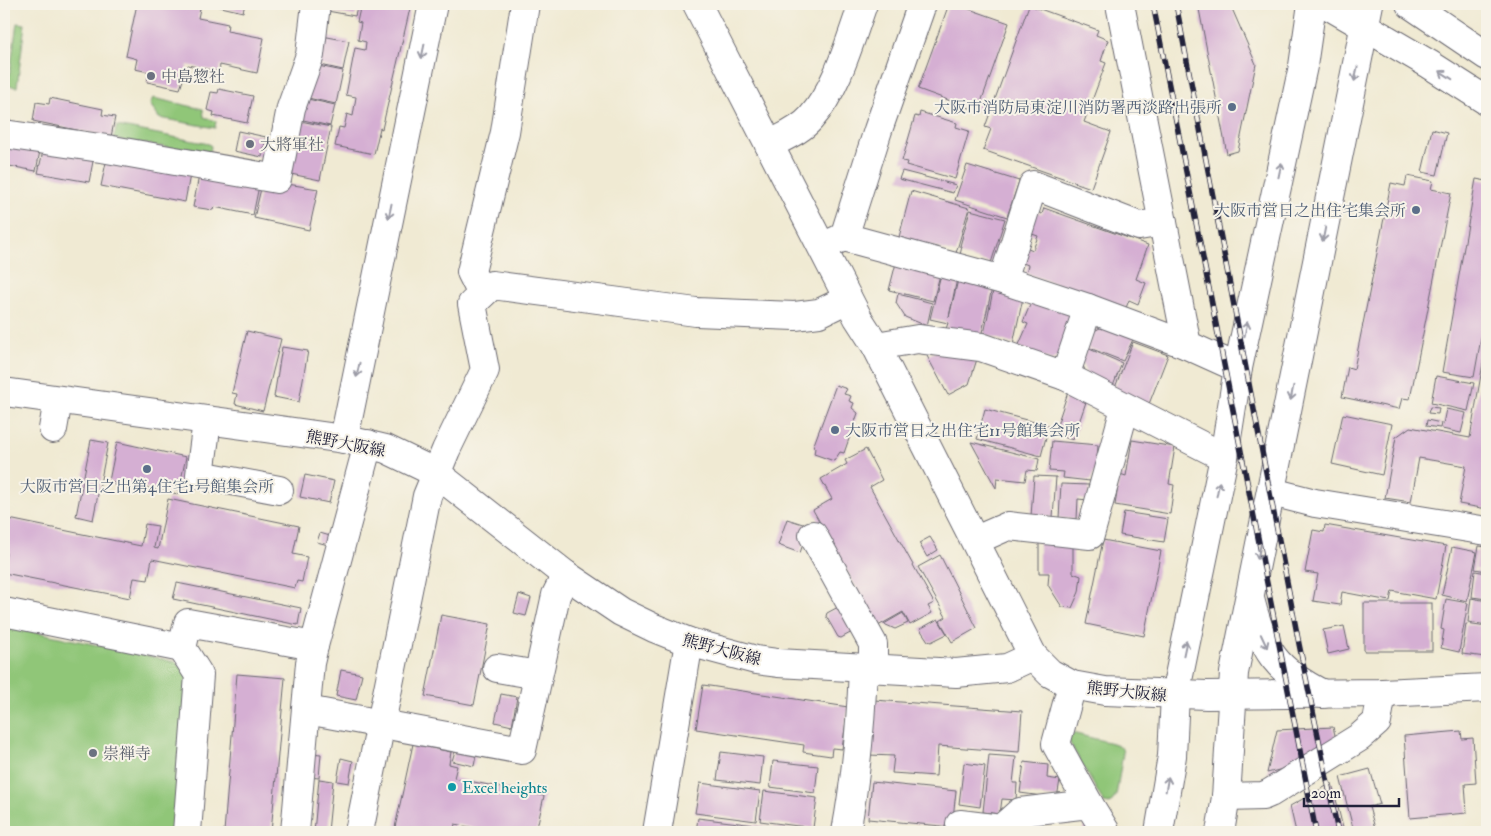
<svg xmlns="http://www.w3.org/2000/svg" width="1491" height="836" font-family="'IM FELL Double Pica','Noto Serif JP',serif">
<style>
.green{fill:#90c678;stroke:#59745a}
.building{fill:#d5afd3}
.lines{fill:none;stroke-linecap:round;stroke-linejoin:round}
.minor-casing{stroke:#6a6870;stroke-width:30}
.major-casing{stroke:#6a6870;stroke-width:30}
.minor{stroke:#fff;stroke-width:28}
.major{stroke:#fff;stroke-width:28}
.rail-casing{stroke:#22223b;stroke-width:5.5}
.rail{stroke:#f7f3e8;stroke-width:4;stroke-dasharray:11;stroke-linecap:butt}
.oneway{stroke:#9c9ca7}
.worship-dot{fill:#6b7280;stroke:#f7f3e8;stroke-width:2}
.service-dot{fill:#5c6f8a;stroke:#f7f3e8;stroke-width:2}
.culture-dot{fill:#0f9aa8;stroke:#f7f3e8;stroke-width:2}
.labels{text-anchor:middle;stroke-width:4;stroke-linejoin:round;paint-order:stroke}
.worship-label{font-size:16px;fill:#5b616d;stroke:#f7f3e8;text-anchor:start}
.service-label{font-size:16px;fill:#4e5e75;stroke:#f7f3e8;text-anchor:end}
.street-label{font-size:16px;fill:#22223b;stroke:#f7f3e8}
.culture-label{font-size:16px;fill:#0d838f;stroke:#f7f3e8;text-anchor:start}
</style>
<rect width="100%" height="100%" fill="#f7f3e8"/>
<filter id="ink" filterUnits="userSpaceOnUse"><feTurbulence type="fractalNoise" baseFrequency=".02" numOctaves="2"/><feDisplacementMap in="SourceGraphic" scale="10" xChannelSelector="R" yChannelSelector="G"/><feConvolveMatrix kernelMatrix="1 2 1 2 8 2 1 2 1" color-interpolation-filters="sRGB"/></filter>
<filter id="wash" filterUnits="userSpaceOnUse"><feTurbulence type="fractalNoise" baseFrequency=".0096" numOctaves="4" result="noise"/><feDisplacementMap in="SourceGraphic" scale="20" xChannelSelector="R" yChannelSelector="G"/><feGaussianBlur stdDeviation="1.12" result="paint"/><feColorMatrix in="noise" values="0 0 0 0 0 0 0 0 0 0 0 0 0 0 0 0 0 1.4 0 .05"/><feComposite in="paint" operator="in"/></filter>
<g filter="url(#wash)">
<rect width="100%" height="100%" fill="#f0ead3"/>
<g class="green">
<path d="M17,23L25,24L17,87L8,86Z"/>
<path d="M153,98L203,109L204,117L216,121L215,128L159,118L150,104Z"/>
<path d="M117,126L209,144L211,146L210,154L113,139Z"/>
<path d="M4,625L176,662L190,673L176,832H4Z"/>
<path d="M1072,733L1116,744L1122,748L1123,753L1116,796L1110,804L1104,803L1067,738Z"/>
</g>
<g id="blocks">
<g class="building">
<path d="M137,4H201L198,18L228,24L227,31L264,38L257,73L220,65L219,72L188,65L180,89L147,82L149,72L135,69L137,59L126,56Z"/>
<path d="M218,4H245L243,12L217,6Z"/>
<path d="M323,4H358L355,16L322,10Z"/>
<path d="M361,4H411L382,129L380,128L374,154L335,146L339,127L344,128L347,114L353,116L356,97L346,95L355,48L365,50L366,42L358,40L361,23L357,22Z"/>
<path d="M949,4H955L1009,23L978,111L918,89Z"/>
<path d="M1198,4H1230L1256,64L1238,151L1227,154Z"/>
<path d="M1029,5L1098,30L1096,35L1108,40L1101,61L1106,63L1084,122L1111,132L1091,188L983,150L991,129L985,127Z"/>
<path d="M322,36L349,41L343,70L316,64Z"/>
<path d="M313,65L343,71L336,104L303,97Z"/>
<path d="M219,89L253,96L247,123L213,116L214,112L207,110L211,92L218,93Z"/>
<path d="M50,98L103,109L102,115L115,117L111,137L33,121L36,102L49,104Z"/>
<path d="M303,98L335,105L330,126L299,119Z"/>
<path d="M920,112L957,123L956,127L969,131L955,179L906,165L907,162L902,161L915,116L919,117Z"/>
<path d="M295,120L331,127L320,180L286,173Z"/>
<path d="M1432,129L1447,133L1437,175L1422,172Z"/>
<path d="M238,131L266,137L262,157L234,151Z"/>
<path d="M4,136L42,141L36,171L4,165Z"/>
<path d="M45,142L95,151L89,182L38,173Z"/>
<path d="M108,153L191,169L185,202L101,186Z"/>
<path d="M967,165L1019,181L1007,217L955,200Z"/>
<path d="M200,170L260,181L253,215L214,207L213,210L193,207Z"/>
<path d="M902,171L956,185L953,193L899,179Z"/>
<path d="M1407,176L1433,181L1431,189L1451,193L1410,399L1402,398L1399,409L1342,397L1348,367L1354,369L1391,183L1405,186Z"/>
<path d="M1476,179L1487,181V305L1474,377L1442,372Z"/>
<path d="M263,180L318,189L309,230L254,218Z"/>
<path d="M911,191L969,208L956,253L899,237Z"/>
<path d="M1044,208L1148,245L1136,279L1146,283L1138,304L1129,300L1126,308L1026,273L1028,265L1023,263L1028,248L1033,250L1038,236L1029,233L1037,212L1042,214Z"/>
<path d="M970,210L1005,219L991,263L960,255L962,246H960Z"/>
<path d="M896,263L940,275L933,301L889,290Z"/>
<path d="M941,274L957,279L949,317L958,280L992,288L981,337L946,329L948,323L930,319Z"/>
<path d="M993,291L1023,298L1013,344L984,334Z"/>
<path d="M898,294L932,303L927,326L905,317L896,303Z"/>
<path d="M1032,300L1071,312L1074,323L1063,353L1052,360L1018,347L1028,324L1023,322Z"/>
<path d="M1108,324L1135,335L1123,361L1087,347L1094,331Z"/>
<path d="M247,331L281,339L263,411L235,404L237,394L232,393Z"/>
<path d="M1133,342L1168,355L1149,404L1114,390Z"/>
<path d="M1486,346L1487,509L1459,504L1466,466L1419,458L1411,502L1385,498L1396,437L1410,427L1470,438Z"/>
<path d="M282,347L308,351L299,402L274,397Z"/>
<path d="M1087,348L1122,363L1113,386L1087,375L1081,361Z"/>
<path d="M937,351L978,356L969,384L948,395L927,356Z"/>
<path d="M1436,376L1474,383L1468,411L1431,403Z"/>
<path d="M836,385L847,389L844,394L851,396L849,401L854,403L852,408L858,413L844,453L840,452L834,461L814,454L815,448L813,447Z"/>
<path d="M1068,392L1087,399L1073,440L1054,434Z"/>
<path d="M1430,407L1439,408L1438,414L1428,413Z"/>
<path d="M985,409L1049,426L1041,456L977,439Z"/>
<path d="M1446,409L1466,413L1461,433L1442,429Z"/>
<path d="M1343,414L1392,424L1382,475L1332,464Z"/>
<path d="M1427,420L1441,423L1440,428L1426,426Z"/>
<path d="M91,440L108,443L93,520L76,516Z"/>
<path d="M1132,440L1175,447L1169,484L1174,485L1170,514L1115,505L1120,474L1126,476Z"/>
<path d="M1052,441L1098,445L1097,466L1090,481L1063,478L1064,472L1049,471Z"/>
<path d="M117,442L186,457L178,494L138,486L137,490L114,485V482L109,481Z"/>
<path d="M971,442L1039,459L1037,471L1027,470L1025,481L997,478L996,488Z"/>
<path d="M866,449L882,480L870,487L934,603L928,606L932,613L910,625L903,612L878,626L813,510L832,499L821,479L847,464L845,460Z"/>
<path d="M305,475L334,481L329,503L300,497Z"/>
<path d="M1034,476L1056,477L1053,517L1031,516Z"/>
<path d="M1061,484L1089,485L1088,500L1078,499L1077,519L1059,518Z"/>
<path d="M168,499L299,526L293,554L307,557L302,582L297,581L295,588L152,559L148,580L134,578L130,598L4,573L6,553L4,552V518L141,546L145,524L158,526L154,548L158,549Z"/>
<path d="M1124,512L1168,519L1164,542L1120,535Z"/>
<path d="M787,519L809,526L800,553L778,545Z"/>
<path d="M1325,525L1446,546L1436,599L1392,591L1390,601L1342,592L1340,605L1313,601L1318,574L1305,572L1313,530L1324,532Z"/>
<path d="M320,533L330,536L328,545L317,542Z"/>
<path d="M930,537L938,550L927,557L919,543Z"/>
<path d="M1039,539L1073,542V573L1081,576L1079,592L1072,608L1062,607L1048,585L1049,573H1039Z"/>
<path d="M1103,540L1161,551L1144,636L1086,624Z"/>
<path d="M1479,546L1487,547V571L1475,569Z"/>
<path d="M1452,547L1477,552L1467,601L1442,595Z"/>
<path d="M940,555L977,628L952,642L940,621L946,617L918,567Z"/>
<path d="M1475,571L1487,573V599L1472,597Z"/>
<path d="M177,583L301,608L298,625L173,599Z"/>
<path d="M519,594L531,598L526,616L514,613Z"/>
<path d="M1471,598L1487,601V625L1468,622Z"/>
<path d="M1446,599L1468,603L1459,652L1441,648L1444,630L1441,629Z"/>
<rect x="1364" y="603" width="68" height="48"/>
<path d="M840,606L854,631L841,638L838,637L826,616L827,613Z"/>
<path d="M903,613L908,623L895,629L884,624Z"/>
<path d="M441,615L490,624L474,705L425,696Z"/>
<path d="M938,619L947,634L931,642L928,641L920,629Z"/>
<path d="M1466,624L1487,627L1486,657L1462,654Z"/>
<path d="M1344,626L1349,649L1328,654L1323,630Z"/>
<path d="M341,670L362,674L356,700L336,696Z"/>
<path d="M237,674L285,678L271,832H224Z"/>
<path d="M703,685L848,707L842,749L832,748L831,756L803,752L804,745L696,729Z"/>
<path d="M501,694L517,697L512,726L495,722Z"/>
<path d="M874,700L1022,711L1019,752L938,746L936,776L892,773L894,756L869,755Z"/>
<path d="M1333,727L1336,739L1283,769L1267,773L1277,730Z"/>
<path d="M1461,731L1462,739L1473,738L1476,783L1465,784L1467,813L1410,818L1404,736Z"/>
<path d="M413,744L451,752L449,764L457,766L454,778L544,796L536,832H492L455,824L453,832H394Z"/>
<path d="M455,751L476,756L474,766L452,761Z"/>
<path d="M721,752L763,757L760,785L717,780Z"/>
<path d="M310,753L321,754L319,778L308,777Z"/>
<path d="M989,755L1016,757L1013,783H1017L1016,800L1002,799L1000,814L983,812Z"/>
<path d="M341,758L353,761L349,783L337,781Z"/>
<path d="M773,761L818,766L815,793L770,787Z"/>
<path d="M1024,762L1048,765L1047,778L1060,780L1057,798L1020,793Z"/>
<path d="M964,763L985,766L980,807L959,804Z"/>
<path d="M1370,769L1380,804L1369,807L1376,832H1354L1340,777Z"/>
<path d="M319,779L333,781L328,832H314Z"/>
<path d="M872,782L956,791L952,827L868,819Z"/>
<path d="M700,783L760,791L756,821L695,813Z"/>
<path d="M1332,783L1344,832H1296L1290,806Z"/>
<path d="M764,791L817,798L813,828L760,821Z"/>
<path d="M698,818L803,831V832H696Z"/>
<path d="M1091,824L1096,832H1084L1085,826Z"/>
<path d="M74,829L88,831V832H74Z"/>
<path d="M862,829L875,831V832H862Z"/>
</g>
</g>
</g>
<g filter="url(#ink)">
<use href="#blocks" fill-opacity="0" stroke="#6a6870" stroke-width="1"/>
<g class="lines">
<defs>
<g id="minor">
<path d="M697,4L858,318L876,346L1033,656"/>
<path d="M1120,4L1187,345L1238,368"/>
<path d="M1326,4L1429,64L1487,101"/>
<path d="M1410,4L1487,56"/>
<path d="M4,134L107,149L277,179L291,108L310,55L316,4"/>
<path d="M769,145C783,137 800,131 811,118C837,89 850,40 863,4"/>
<path d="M844,237L1003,280L1088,308L1187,345"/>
<path d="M828,244L844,237L878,130L922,4"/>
<path d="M1003,280L1033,185L1139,226L1163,222"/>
<path d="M482,294L471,272L505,132L525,4"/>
<path d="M876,346L918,339L981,347L1065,376L1224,457"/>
<path d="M1065,376L1088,308"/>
<path d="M207,421L200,475L279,490"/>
<path d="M53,429L58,400"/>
<path d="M344,439L433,4"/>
<path d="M1272,492L1315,503L1487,531"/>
<path d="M813,535L873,644V669"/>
<path d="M976,540L1008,526L1090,535L1125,408"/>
<path d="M1250,599C1263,651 1275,670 1323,694"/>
<path d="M4,612L182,648"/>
<path d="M497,668L538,675"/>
<path d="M1072,685L1056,744L1089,804"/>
<path d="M307,710L522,750L556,595L566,575"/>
<path d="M1226,797L1263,796L1270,793L1360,737L1377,722L1382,693"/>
<path d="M960,824L1001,829L1020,812L1089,804L1106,832"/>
<path d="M187,832L199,675L182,648L188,623L314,646L368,444"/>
<path d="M295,832L310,663L314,646"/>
<path d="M359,832L427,496L446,450L485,370L472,304L492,285L696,312L795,316L819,313L848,299"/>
<path d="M657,832L689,642"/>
<path d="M846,832C856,778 861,723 863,668"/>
<path d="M1159,832L1172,756L1175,695L1224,457L1238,368L1303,66L1312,4"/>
<path d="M1220,832L1226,797L1234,673L1369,4"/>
</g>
<path id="major" d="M4,392L344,439L386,449L436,473L566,575L621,612L654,628L689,642L756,660L778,663L956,673L1007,668L1033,656L1050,673L1072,685L1105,691L1207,695L1382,693L1487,688"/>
</defs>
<use href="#minor" class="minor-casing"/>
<use href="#major" class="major-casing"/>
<use href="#minor" class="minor"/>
<use href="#major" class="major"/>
<defs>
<g id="rail">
<path d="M1153,4L1316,832"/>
<path d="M1176,4L1299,644L1338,832"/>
</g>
</defs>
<use href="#rail" class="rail-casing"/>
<use href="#rail" class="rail"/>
</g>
<defs><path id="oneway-shaft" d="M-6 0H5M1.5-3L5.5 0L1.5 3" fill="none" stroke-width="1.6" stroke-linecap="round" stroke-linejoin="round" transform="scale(1.25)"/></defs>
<g class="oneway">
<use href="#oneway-shaft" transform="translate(423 51) rotate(102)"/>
<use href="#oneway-shaft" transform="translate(1356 74) rotate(102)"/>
<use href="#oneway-shaft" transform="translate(1446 75) rotate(-147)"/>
<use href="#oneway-shaft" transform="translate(1280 170) rotate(-78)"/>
<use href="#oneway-shaft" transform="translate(390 211) rotate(102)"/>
<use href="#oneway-shaft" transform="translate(1324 234) rotate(101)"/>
<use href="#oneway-shaft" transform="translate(1246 329) rotate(-78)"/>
<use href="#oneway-shaft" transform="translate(358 370) rotate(102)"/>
<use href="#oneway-shaft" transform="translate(1292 393) rotate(101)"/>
<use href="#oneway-shaft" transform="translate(1218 489) rotate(-79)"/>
<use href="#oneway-shaft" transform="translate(1259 552) rotate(103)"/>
<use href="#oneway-shaft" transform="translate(1264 641) rotate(65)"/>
<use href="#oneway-shaft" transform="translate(1185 648) rotate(-78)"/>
<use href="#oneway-shaft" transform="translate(1167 784) rotate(-80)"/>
</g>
</g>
<g class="worship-dot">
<circle cx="151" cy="76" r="5"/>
<circle cx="250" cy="144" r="5"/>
<circle cx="93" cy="753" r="5"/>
</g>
<g class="service-dot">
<circle cx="1232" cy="107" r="5"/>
<circle cx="1416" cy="210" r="5"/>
<circle cx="835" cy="430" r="5"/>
<circle cx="147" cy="469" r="5"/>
</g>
<circle class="culture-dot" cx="452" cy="787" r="5"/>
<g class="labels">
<g class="worship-label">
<text x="161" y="82">中島惣社</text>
<text x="260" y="150">大將軍社</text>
<text x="103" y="759">崇禅寺</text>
</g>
<g class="service-label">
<text x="1222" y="113">大阪市消防局東淀川消防署西淡路出張所</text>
<text x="1406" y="216">大阪市営日之出住宅集会所</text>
<text x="845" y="436" text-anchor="start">大阪市営日之出住宅11号館集会所</text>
<text x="147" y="492" text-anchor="middle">大阪市営日之出第4住宅1号館集会所</text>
</g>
<g class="street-label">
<text transform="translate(346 443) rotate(11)" y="6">熊野大阪線</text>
<text transform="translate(722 649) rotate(15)" y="6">熊野大阪線</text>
<text transform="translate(1127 691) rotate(6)" y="6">熊野大阪線</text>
</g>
<g class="culture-label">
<text x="462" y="793">Excel heights</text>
</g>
</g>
<rect width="1491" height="836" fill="none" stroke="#f7f3e8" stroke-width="20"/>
<path d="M1304 798v8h95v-8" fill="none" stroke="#22223b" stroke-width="2.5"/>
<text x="1311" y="798" font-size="15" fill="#22223b" stroke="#f7f3e8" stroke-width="4" paint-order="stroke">20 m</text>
</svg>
